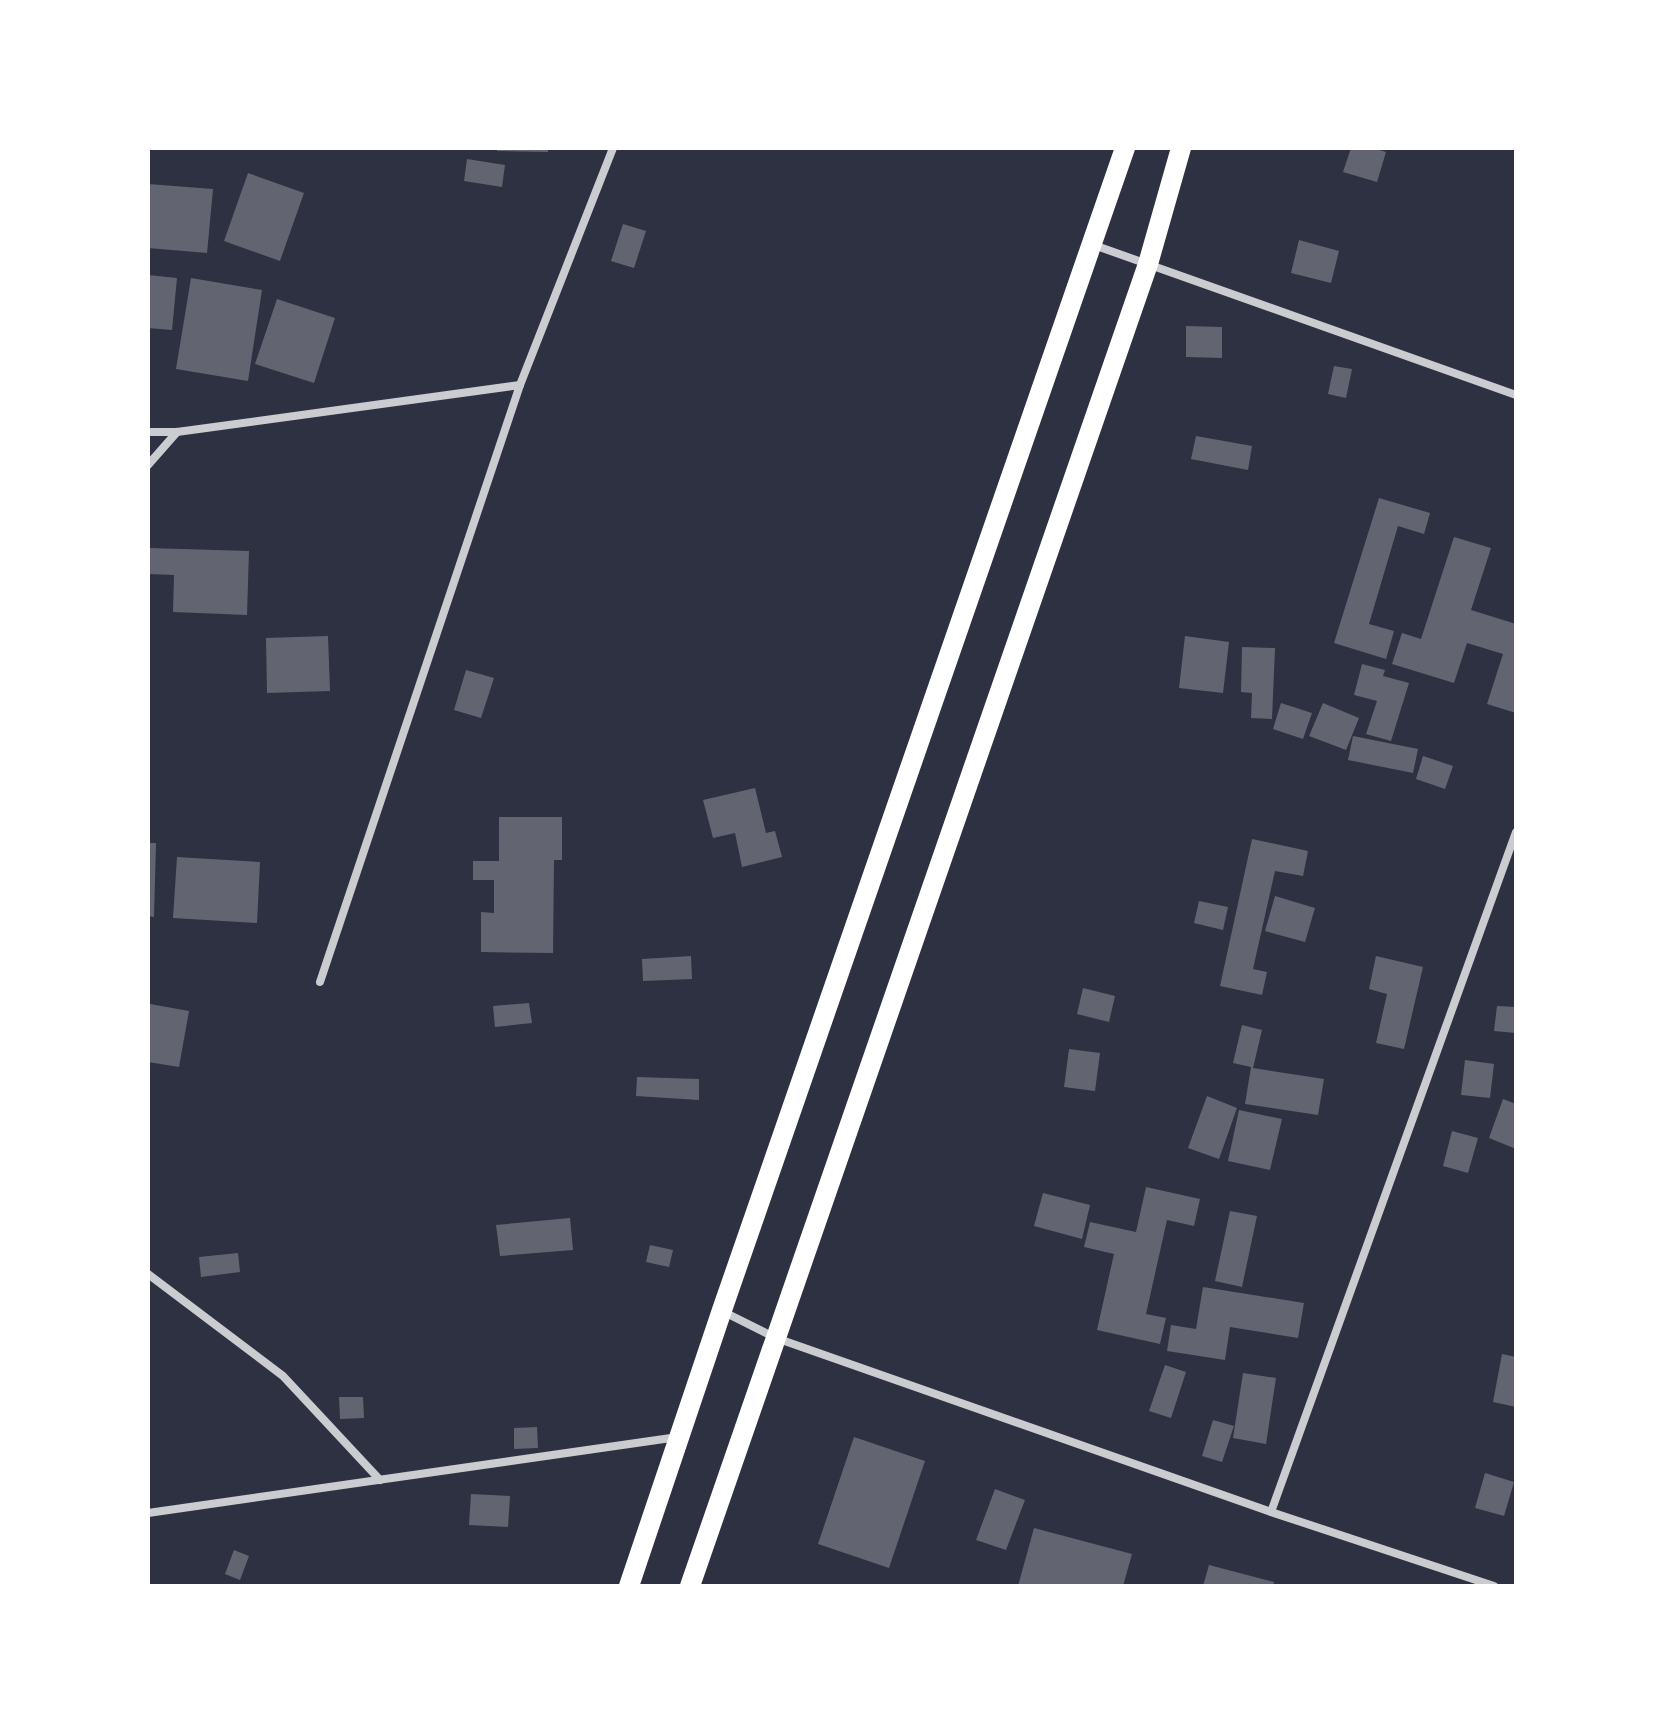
<svg xmlns="http://www.w3.org/2000/svg" width="1664" height="1734" font-family="'Times New Roman',serif">
<style>
.building{fill:#626471}
.lines{fill:none;stroke-linecap:round;stroke-linejoin:round}
.minor{stroke:#caccd0;stroke-width:8}
.primary{stroke:#fff;stroke-width:20}
</style>
<rect width="100%" height="100%" fill="#2d3142"/>
<g class="building">
<path d="M497,148H548V152L497,151Z"/>
<path d="M1351,148H1373L1386,152L1377,182L1343,172Z"/>
<path d="M467,159L505,165L502,187L464,181Z"/>
<path d="M248,173L304,193L280,261L224,241Z"/>
<path d="M148,184L213,189L207,253L148,248Z"/>
<path d="M623,224L646,231L634,268L611,261Z"/>
<path d="M1299,240L1339,251L1331,283L1291,273Z"/>
<path d="M148,275L177,278L172,330L148,328Z"/>
<path d="M191,278L262,290L248,381L176,369Z"/>
<path d="M277,299L335,318L314,383L255,364Z"/>
<path d="M1186,326L1222,327V358L1186,357Z"/>
<path d="M1334,366L1352,369L1346,398L1328,394Z"/>
<path d="M1196,436L1252,446L1248,470L1191,459Z"/>
<path d="M1379,498L1430,513L1424,534L1398,526L1369,624L1394,631L1386,659L1334,643Z"/>
<path d="M1454,537L1491,548L1471,610L1516,624V713L1487,704L1503,654L1467,643L1454,683L1392,664L1402,633L1421,639Z"/>
<path d="M148,548L249,551L247,615L173,612L174,575L148,574Z"/>
<path d="M328,636L330,691L267,693L266,638Z"/>
<path d="M1185,636L1229,642L1223,693L1179,688Z"/>
<path d="M1242,647L1275,648L1272,719L1251,718L1252,693L1241,692Z"/>
<path d="M1362,664L1385,670L1383,676L1409,683L1391,741L1366,734L1377,701L1354,695Z"/>
<path d="M466,670L494,678L481,718L454,710Z"/>
<path d="M1281,703L1312,713L1303,739L1273,729Z"/>
<path d="M1323,703L1359,718L1346,750L1309,736Z"/>
<path d="M1353,736L1418,749L1413,773L1348,760Z"/>
<path d="M1423,756L1453,766L1445,789L1416,779Z"/>
<path d="M755,788L766,833L775,831L782,857L742,867L735,833L713,838L703,800Z"/>
<path d="M499,817H562V860H554L553,953L481,952V912L494,913V880H473V861H499Z"/>
<path d="M1252,839L1308,851L1303,876L1275,871L1253,969L1267,972L1262,995L1220,986Z"/>
<path d="M148,843H156L154,917L148,916Z"/>
<path d="M177,857L260,862L257,923L173,918Z"/>
<path d="M1275,896L1315,908L1305,942L1265,931Z"/>
<path d="M1199,901L1228,907L1223,930L1194,923Z"/>
<path d="M691,956L692,979L643,981L642,959Z"/>
<path d="M1376,956L1423,967L1404,1049L1376,1043L1387,994L1369,989Z"/>
<path d="M1083,988L1115,996L1109,1022L1077,1014Z"/>
<path d="M529,1003L532,1023L495,1027L493,1006Z"/>
<path d="M150,1004L189,1011L179,1067L148,1062Z"/>
<path d="M1497,1006L1516,1007V1033L1494,1031Z"/>
<path d="M1242,1025L1262,1030L1253,1068L1324,1079L1318,1115L1245,1104L1251,1067L1233,1063Z"/>
<path d="M1069,1049L1100,1053L1095,1091L1064,1087Z"/>
<path d="M1465,1060L1494,1064L1490,1098L1461,1095Z"/>
<path d="M637,1077L699,1079V1100L636,1096Z"/>
<path d="M1207,1096L1237,1108L1219,1159L1188,1148Z"/>
<path d="M1503,1099L1516,1104V1149L1489,1138Z"/>
<path d="M1239,1110L1282,1119L1270,1170L1228,1161Z"/>
<path d="M1452,1131L1478,1138L1468,1173L1443,1166Z"/>
<path d="M1146,1187L1200,1199L1194,1226L1167,1220L1146,1314L1166,1318L1160,1344L1097,1330L1114,1254L1084,1247L1090,1222L1136,1232Z"/>
<path d="M1043,1193L1090,1205L1082,1239L1034,1226Z"/>
<path d="M1230,1211L1257,1216L1242,1287L1215,1281Z"/>
<path d="M570,1218L573,1250L500,1256L496,1225Z"/>
<path d="M650,1245L673,1250L669,1267L646,1262Z"/>
<path d="M238,1253L240,1272L201,1277L199,1257Z"/>
<path d="M1203,1287L1304,1303L1298,1338L1230,1327L1225,1360L1167,1351L1171,1325L1196,1329Z"/>
<path d="M1502,1354L1516,1357V1407L1493,1402Z"/>
<path d="M1165,1365L1186,1372L1171,1418L1149,1411Z"/>
<path d="M1243,1373L1276,1378L1266,1444L1233,1438Z"/>
<path d="M339,1397H363L364,1418L340,1419Z"/>
<path d="M1213,1420L1234,1426L1222,1462L1202,1456Z"/>
<path d="M537,1427L538,1448L514,1449V1428Z"/>
<path d="M854,1437L925,1461L889,1568L818,1544Z"/>
<path d="M1485,1473L1514,1482L1504,1516L1475,1508Z"/>
<path d="M995,1489L1025,1500L1006,1550L976,1540Z"/>
<path d="M471,1494L510,1496L508,1527L469,1525Z"/>
<path d="M1034,1528L1132,1554L1123,1586H1018Z"/>
<path d="M234,1550L249,1556L240,1580L225,1574Z"/>
<path d="M1209,1565L1274,1582L1273,1586H1203Z"/>
</g>
<g class="lines">
<g class="minor">
<path d="M1091,244L1516,395"/>
<path d="M148,432H177L520,385"/>
<path d="M148,465L177,432"/>
<path d="M320,982L520,385L613,148"/>
<path d="M148,1274L283,1376L380,1480"/>
<path d="M722,1311L776,1338L1271,1512L1494,1586"/>
<path d="M1271,1512L1516,832"/>
<path d="M148,1513L678,1437"/>
</g>
<g class="primary">
<path d="M629,1586L722,1310L1125,148"/>
<path d="M690,1586L1148,264L1181,148"/>
</g>
</g>
<rect width="1664" height="1734" fill="none" stroke="#ffffff" stroke-width="300"/>
</svg>
